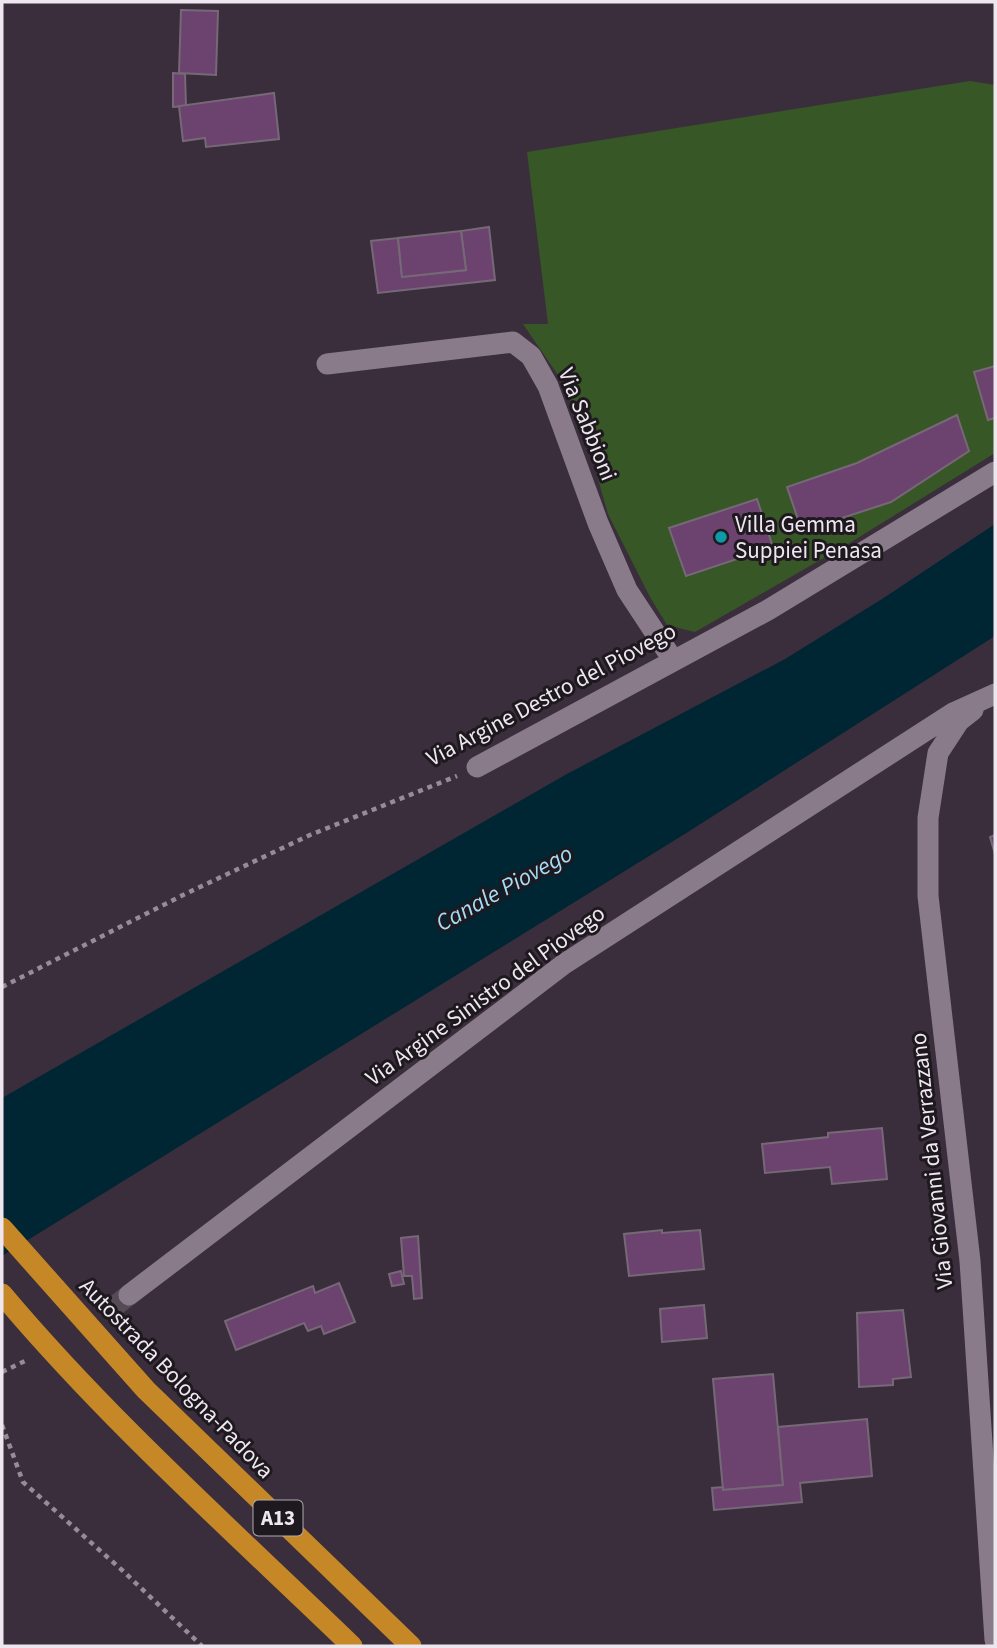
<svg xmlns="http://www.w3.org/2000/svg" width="997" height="1648" font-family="'Source Sans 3',sans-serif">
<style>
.green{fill:#385726}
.water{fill:#002634}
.building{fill:#6b436e;stroke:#766877;stroke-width:2}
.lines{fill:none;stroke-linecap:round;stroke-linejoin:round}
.minor-tunnel{stroke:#564a57;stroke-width:21;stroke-dasharray:21 10;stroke-linecap:butt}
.path{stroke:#968c97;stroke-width:4.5;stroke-dasharray:5 5;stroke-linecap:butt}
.minor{stroke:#8a7b8b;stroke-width:21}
.motorway{stroke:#c68826;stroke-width:21}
.culture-dot{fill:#0f9aa8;stroke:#1e181f;stroke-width:2.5}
.labels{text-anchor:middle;stroke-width:6;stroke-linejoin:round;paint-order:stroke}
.shield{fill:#1e181f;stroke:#b0a9b1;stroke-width:2}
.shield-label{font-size:21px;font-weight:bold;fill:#efe7f0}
.street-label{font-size:23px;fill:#efe7f0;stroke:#1e181f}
.poi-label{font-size:23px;fill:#efe7f0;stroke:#1e181f;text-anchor:start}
.water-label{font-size:24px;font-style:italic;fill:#a4ddf6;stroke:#1e181f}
</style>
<rect width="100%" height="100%" fill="#3b2e3c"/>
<path class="green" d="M970,81L995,85V453L848,544L695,632L667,625L650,597L608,514L586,437L562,381L523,324H548L527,152Z"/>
<path class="water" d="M995,524V636L688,832L2,1256V1098L565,775L785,659L882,599Z"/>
<g class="building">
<path d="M181,10L218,11L216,75L179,73Z"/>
<path d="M173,73L185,74L186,106L173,107Z"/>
<path d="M274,93L279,139L206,147L205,138L183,141L179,106Z"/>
<path d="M489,227L495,280L378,293L371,241L398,238L402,277L466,270L461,231Z"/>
<path d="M461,231L466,270L402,277L398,238Z"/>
<path d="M995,366V418L988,420L974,372Z"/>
<path d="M957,415L969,451L891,502L802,531L787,487L857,463Z"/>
<path d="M757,499L773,547L686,576L669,528Z"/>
<path d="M995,835V854L990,837Z"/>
<path d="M882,1128L887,1179L832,1184L830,1167L765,1173L762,1144L828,1137V1133Z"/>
<path d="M662,1230V1233L700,1230L704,1269L629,1276L624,1234Z"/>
<path d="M418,1236L422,1298L414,1299L412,1276H404L401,1238Z"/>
<path d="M401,1271L404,1284L392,1286L389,1274Z"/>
<path d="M339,1283L355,1322L324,1334L321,1326L308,1331L304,1323L236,1350L225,1321L313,1286L315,1293Z"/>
<path d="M704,1305L707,1338L662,1342L660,1309Z"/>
<path d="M903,1310L911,1377L893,1379V1385L859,1387L857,1313Z"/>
<path d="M773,1374L783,1485L723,1490L713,1379Z"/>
<path d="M867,1419L872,1476L800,1483L802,1502L714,1510L712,1488L723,1487V1490L783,1485L778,1427Z"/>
</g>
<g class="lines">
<path class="minor-tunnel" d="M115,1306L129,1295"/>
<g class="path">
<path d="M2,987L183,895L310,835L457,776"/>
<path d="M2,1372L27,1360"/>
<path d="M2,1425L23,1482L123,1571L202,1646"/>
</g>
<g class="minor">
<path d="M327,364L513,342L531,356L548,386L598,523L627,590L673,660"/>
<path d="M973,710L959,721L938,753L928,818V896L970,1261L995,1640"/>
<path d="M477,767L768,610L995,472"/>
<path d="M129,1295L564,964L953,713L995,694"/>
</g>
<g class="motorway">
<path d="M2,1228L146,1390L411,1646"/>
<path d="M2,1294C108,1420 233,1531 352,1646"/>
</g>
</g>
<circle class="culture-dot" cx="721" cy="537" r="7"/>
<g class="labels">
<rect class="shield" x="253.5" y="1500.5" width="49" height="35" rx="5"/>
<g class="shield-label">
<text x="278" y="1525">A13</text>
</g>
<g class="street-label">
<text transform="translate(588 424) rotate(68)" y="8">Via Sabbioni</text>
<text transform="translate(551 694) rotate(-28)" y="8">Via Argine Destro del Piovego</text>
<text transform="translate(485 995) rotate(-36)" y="8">Via Argine Sinistro del Piovego</text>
<text transform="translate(931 1161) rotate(-96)" y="8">Via Giovanni da Verrazzano</text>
<text transform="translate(177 1378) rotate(46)" y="8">Autostrada Bologna-Padova</text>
</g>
<g class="poi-label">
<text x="735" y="532">Villa Gemma<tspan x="735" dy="26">Suppiei Penasa</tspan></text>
</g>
<g class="water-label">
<text transform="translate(504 888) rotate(-29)" y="8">Canale Piovego</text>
</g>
</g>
<rect width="997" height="1648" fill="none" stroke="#efe7f0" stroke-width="7"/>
</svg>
